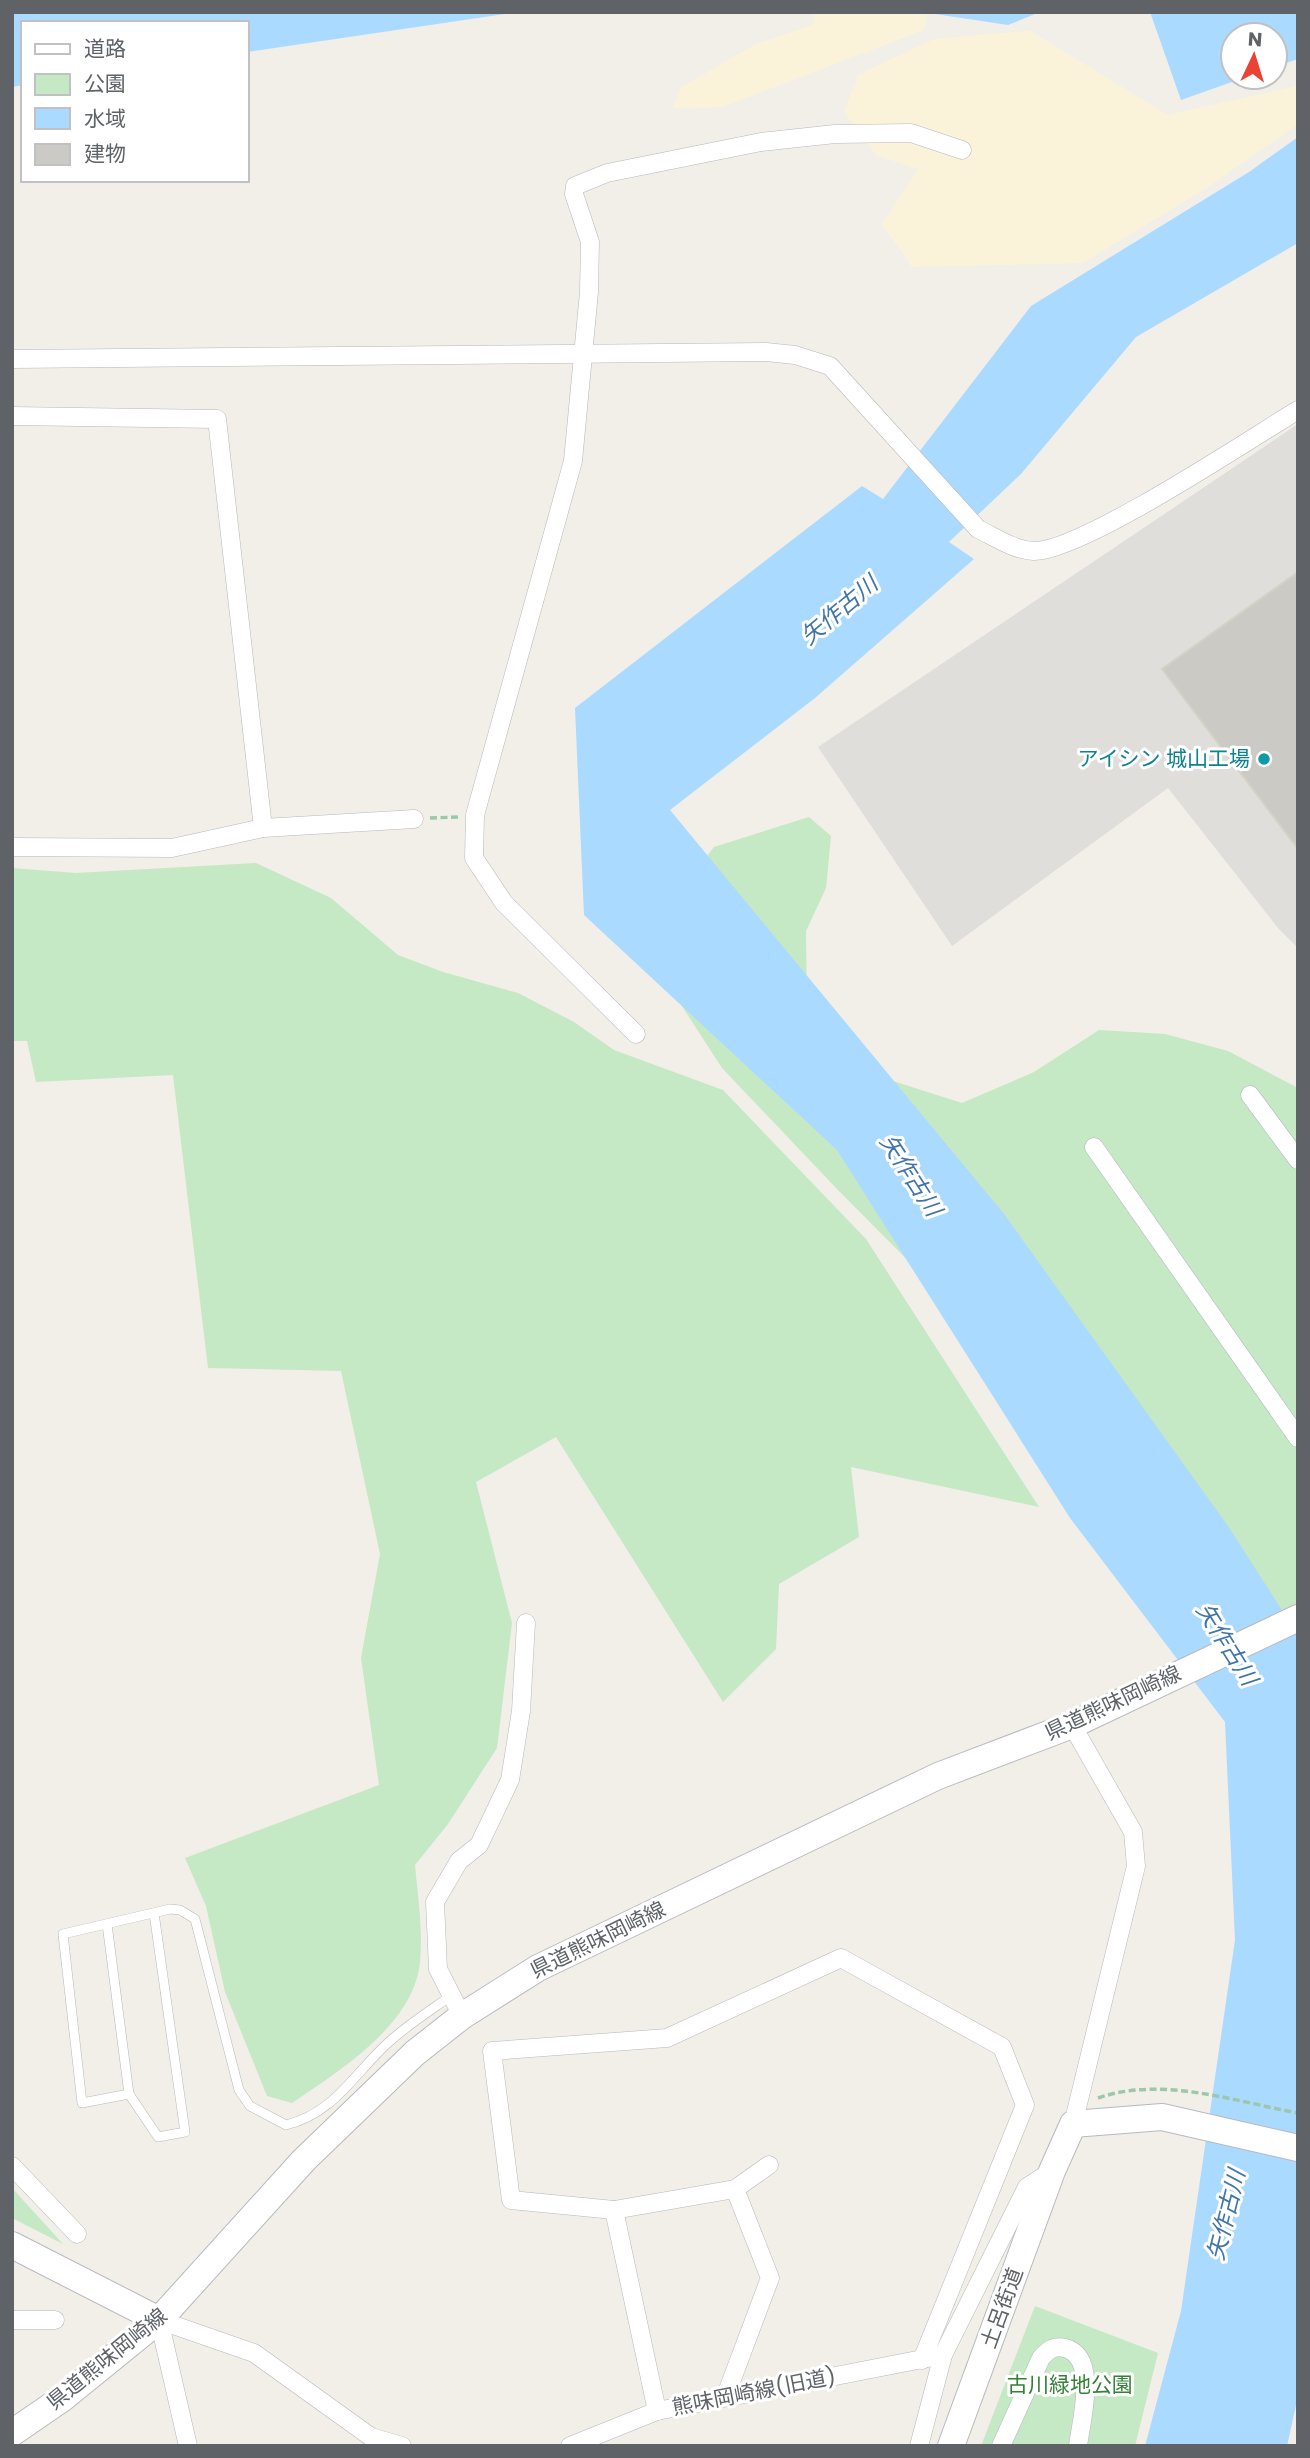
<svg xmlns="http://www.w3.org/2000/svg" width="1310" height="2458" font-family="Poppins,'Noto Sans JP',sans-serif">
<style>
.industrial{fill:#e0deda}
.green{fill:#c5e8c5}
.sand{fill:#fbf3d9}
.water{fill:#aadaff}
.building{fill:#cccac5;stroke:#d6d1c6;stroke-width:2}
.lines{fill:none;stroke-linecap:round;stroke-linejoin:round}
.lane-casing{stroke:#b5b8bc;stroke-width:10}
.street-casing{stroke:#b5b8bc;stroke-width:19}
.secondary-casing{stroke:#b6babf;stroke-width:28}
.path{stroke:#9cc7a9;stroke-width:3.5;stroke-dasharray:7 3.5;stroke-linecap:butt}
.lane{stroke:#fff;stroke-width:9}
.street{stroke:#fff;stroke-width:18}
.secondary{stroke:#fff;stroke-width:26}
.culture-dot{fill:#0f9aa8;stroke:#fff;stroke-width:2.5}
.labels{text-anchor:middle;stroke-width:6;stroke-linejoin:round;paint-order:stroke}
.culture-label{font-size:21px;fill:#0d838f;stroke:#fff;text-anchor:end}
.street-label{font-size:21px;fill:#5f6368;stroke:#fff}
.park-label{font-size:21px;fill:#348238;stroke:#fff}
.water-label{font-size:23px;font-style:italic;fill:#4174aa;stroke:#fff}
</style>
<rect width="100%" height="100%" fill="#f1efe8"/>
<path class="industrial" d="M1298,424V948L1278,928L1168,788L952,946L818,747Z"/>
<g class="green">
<path d="M809,817L831,836L826,888L806,931L807,1020L871,1074L962,1103L1034,1072L1099,1030L1165,1034L1228,1051L1298,1088V1653L837,1189L722,1068L680,1003L676,896L714,847Z"/>
<path d="M256,863L331,898L398,955L443,972L518,993L574,1022L614,1050L723,1090L866,1239L1039,1507L851,1467L859,1537L779,1584L776,1649L723,1702L556,1437L476,1482L512,1623L497,1748L448,1824L415,1865C418,1897 423,1930 420,1962C414,2025 339,2071 292,2103L267,2096L225,1992L206,1906L185,1858L379,1785L361,1658L380,1554L341,1371L208,1368L173,1075L36,1082L27,1041H12V868L76,873Z"/>
<path d="M12,2188L63,2244L12,2218Z"/>
<path d="M1035,2306L1158,2353L1135,2446H981Z"/>
</g>
<g class="sand">
<path d="M815,12H927L924,30L722,107L673,108L680,88L754,45L812,25Z"/>
<path d="M1030,31L1168,115L1298,86V124L1208,187L1083,263L912,267L882,224L918,169L876,155L844,112L858,75L934,39Z"/>
</g>
<g class="water">
<path d="M12,12H518L247,52V23H23V85L12,87Z"/>
<path d="M922,12H1040L1008,25Z"/>
<path d="M1150,12H1298V59L1275,67V35H1233V77H1246L1181,100Z"/>
<path d="M1298,137V243L1136,337L1021,474L949,542L974,559L815,698L670,810L1004,1214L1228,1526L1298,1635V2396L1287,2446H1145L1181,2311L1235,1940L1225,1722L1070,1518L837,1150L584,915L575,708L862,486L883,499L1031,306L1249,172Z"/>
</g>
<path class="building" d="M1298,572V849L1162,669Z"/>
<g class="lines">
<defs>
<g id="lane">
<path d="M107,1924L129,2094L82,2103L63,1934L170,1909L180,1910L195,1919L239,2090L250,2106L286,2125C335,2113 354,2073 390,2041C409,2024 431,2010 452,1995"/>
<path d="M129,2094L158,2137L185,2132L154,1913"/>
</g>
<g id="street">
<path d="M12,359L766,352L795,355L830,366L978,529C995,537 1014,550 1033,551C1079,553 1250,439 1298,410"/>
<path d="M12,416L217,419L263,828"/>
<path d="M12,847L172,848L263,828L414,819"/>
<path d="M636,1034L504,903L474,858L475,815L573,461L589,292L590,242L574,194L575,186L607,173L761,142L835,134L911,133L962,150"/>
<path d="M1250,1095L1298,1160"/>
<path d="M1094,1147L1298,1438"/>
<path d="M1072,1725L1133,1832L1136,1866L1073,2124"/>
<path d="M462,2016L438,1969L435,1902L459,1861L479,1845L510,1780L521,1711L526,1623"/>
<path d="M769,2165L735,2189L614,2210L511,2200L492,2051L667,2038L841,1958L1002,2047L1025,2105L922,2360"/>
<path d="M12,2166L77,2234"/>
<path d="M614,2210L657,2411"/>
<path d="M12,2320H55"/>
<path d="M159,2320L254,2353L371,2437L402,2446"/>
<path d="M159,2320L188,2446"/>
<path d="M726,2395L770,2278L735,2189"/>
<path d="M570,2446L657,2411L943,2355"/>
<path d="M919,2446L943,2355L1027,2187L1052,2171"/>
<path d="M1001,2446L1041,2358C1048,2350 1054,2345 1065,2348C1099,2357 1081,2421 1078,2446"/>
</g>
<g id="secondary">
<path d="M12,2245L159,2320"/>
<path d="M12,2433L63,2398L159,2320L304,2160L415,2053L462,2016L538,1968L938,1776L1072,1725L1298,1618"/>
<path d="M951,2446L1052,2171L1073,2124L1162,2117L1298,2148"/>
</g>
</defs>
<use href="#lane" class="lane-casing"/>
<use href="#street" class="street-casing"/>
<use href="#secondary" class="secondary-casing"/>
<g class="path">
<path d="M430,818L458,817"/>
<path d="M1098,2098C1162,2076 1233,2101 1298,2113"/>
</g>
<use href="#lane" class="lane"/>
<use href="#street" class="street"/>
<use href="#secondary" class="secondary"/>
</g>
<circle class="culture-dot" cx="1264" cy="759" r="7"/>
<g class="labels">
<g class="culture-label">
<text x="1250" y="766">アイシン 城山工場</text>
</g>
<g class="street-label">
<text transform="translate(1113 1703) rotate(-25)" y="7">県道熊味岡崎線</text>
<text transform="translate(598 1940) rotate(-26)" y="7">県道熊味岡崎線</text>
<text transform="translate(1002 2308) rotate(-70)" y="7">土呂街道</text>
<text transform="translate(107 2359) rotate(-39)" y="7">県道熊味岡崎線</text>
<text transform="translate(754 2392) rotate(-11)" y="7">熊味岡崎線(旧道)</text>
</g>
<g class="park-label">
<text x="1070" y="2392">古川緑地公園</text>
</g>
<g class="water-label">
<text transform="translate(839 610) rotate(-40)" y="8">矢作古川</text>
<text transform="translate(911 1175) rotate(57)" y="8">矢作古川</text>
<text transform="translate(1227 1644) rotate(58)" y="8">矢作古川</text>
<text transform="translate(1226 2215) rotate(-76)" y="8">矢作古川</text>
</g>
</g>
<rect width="1310" height="2458" fill="none" stroke="#5f6368" stroke-width="28"/>
<rect x="21" y="21" width="228" height="161" fill="#ffffff" stroke="#bfc1c3" stroke-width="2"/>
<rect x="35" y="44" width="35" height="10" fill="#ffffff" stroke="#bfc1c3" stroke-width="2"/>
<text x="84" y="56" font-size="21" fill="#5f6368">道路</text>
<rect x="35" y="74" width="35" height="21" fill="#c5e8c5" stroke="#bfc1c3" stroke-width="2"/>
<text x="84" y="91" font-size="21" fill="#5f6368">公園</text>
<rect x="35" y="108" width="35" height="21" fill="#aadaff" stroke="#bfc1c3" stroke-width="2"/>
<text x="84" y="126" font-size="21" fill="#5f6368">水域</text>
<rect x="35" y="144" width="35" height="21" fill="#cccac5" stroke="#bfc1c3" stroke-width="2"/>
<text x="84" y="161" font-size="21" fill="#5f6368">建物</text>
<g transform="translate(1254 56) rotate(4)"><circle r="33" fill="#ffffff" stroke="#bfc1c3" stroke-width="2"/>
<path d="M0-5L12 26L0 18L-12 26Z" fill="#ea4335"/>
<text y="-10" font-size="19" font-weight="bold" text-anchor="middle" fill="#5f6368">N</text>
</g>
</svg>
